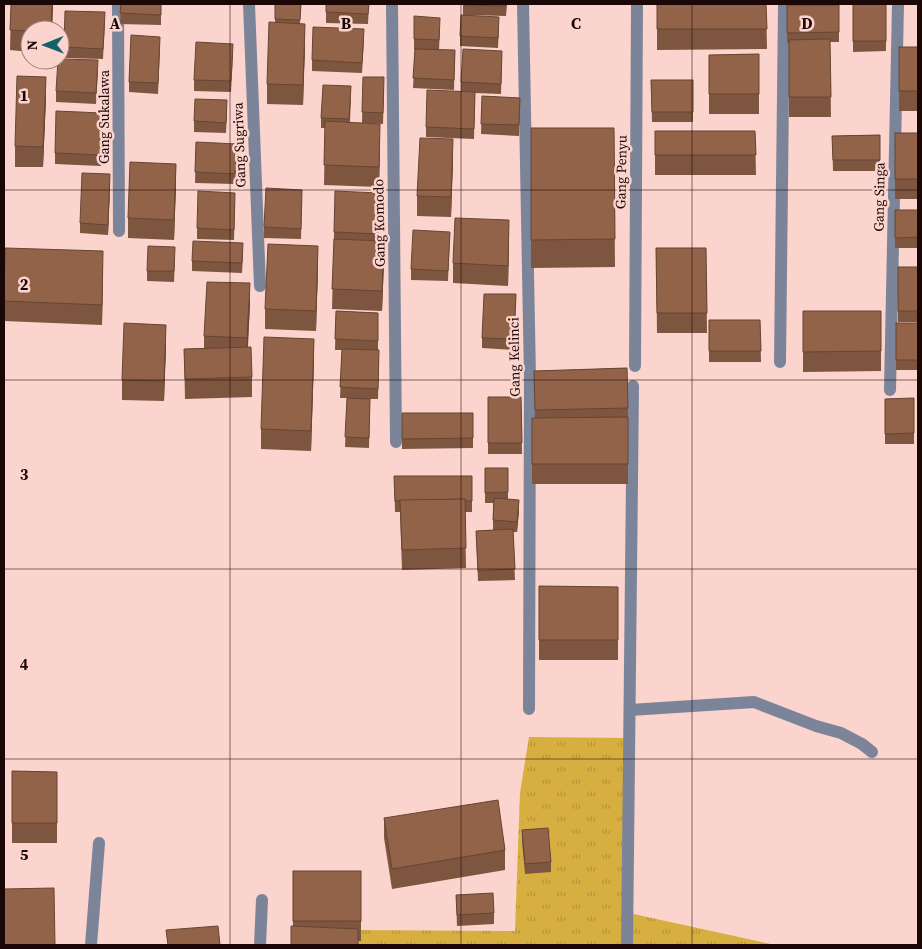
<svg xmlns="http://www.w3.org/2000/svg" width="922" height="949" font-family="'Source Serif 4',serif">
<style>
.grass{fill:url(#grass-tufts)}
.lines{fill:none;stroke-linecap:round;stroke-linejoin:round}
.minor{stroke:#7c8499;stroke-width:12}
.wall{fill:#7e553f}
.shaded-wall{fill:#674533}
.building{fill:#936349;stroke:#674533}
.grid{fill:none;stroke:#1b0705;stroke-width:1;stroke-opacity:0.55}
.labels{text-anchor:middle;stroke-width:5;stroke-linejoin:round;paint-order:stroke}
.street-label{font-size:14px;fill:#1b0705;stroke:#fad4cd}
.grid-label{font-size:16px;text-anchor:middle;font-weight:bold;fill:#1b0705;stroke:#fad4cd;stroke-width:5;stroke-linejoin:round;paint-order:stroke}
</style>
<defs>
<pattern id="grass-tufts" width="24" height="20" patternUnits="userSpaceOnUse" patternTransform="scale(1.25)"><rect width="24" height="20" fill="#d6af40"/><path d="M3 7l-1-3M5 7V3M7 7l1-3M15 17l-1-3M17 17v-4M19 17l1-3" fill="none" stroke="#b79537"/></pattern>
</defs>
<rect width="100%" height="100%" fill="#fad4cd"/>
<path class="grass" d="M529,737L634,738L629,913L775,945H350L351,930L515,931L520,793Z"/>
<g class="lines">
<g class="minor">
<path d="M118,4L119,231"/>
<path d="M249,4L260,286"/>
<path d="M392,4L396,442"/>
<path d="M523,4L530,378L529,709"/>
<path d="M780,362L784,4"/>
<path d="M635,366L637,4"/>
<path d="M890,390L898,4"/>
<path d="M630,710L754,702L816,726L841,733L862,744L872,752"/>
<path d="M91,945L99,843"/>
<path d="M260,945L262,900"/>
<path d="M627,945L633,386"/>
</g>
</g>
<g class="wall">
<path d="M11,4H53L52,30H30V52L10,50Z"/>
<path d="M121,4H161V25L120,24Z"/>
<path d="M275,4H301L300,24L305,44L303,105L267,104V84L275,23Z"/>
<path d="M326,4H369L368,24L326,23Z"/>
<path d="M412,4H455V5Z"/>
<path d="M463,4H507L506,16L465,15L499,28L498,48L460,46V36L463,15Z"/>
<path d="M657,4H766L767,49L657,50Z"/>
<path d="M853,4H886V51L853,52Z"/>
<path d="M787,5H839V42H830L831,117H789V43H787Z"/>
<path d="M414,16L440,29L439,50H455L454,90L413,88L415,50H414Z"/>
<path d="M105,23L103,59L64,58V47Z"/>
<path d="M364,40L362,73L312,71V60Z"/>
<path d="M160,47L158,94L129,92V82Z"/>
<rect x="899" y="47" width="19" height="64"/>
<path d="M233,54L231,92L194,91V80Z"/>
<path d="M759,54V114H709V55Z"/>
<path d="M502,61L501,94L475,93L474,139L426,137V127L461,92V82Z"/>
<path d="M98,71L96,104L56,102V91Z"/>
<path d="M363,77L384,88L383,124L362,123Z"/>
<path d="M651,80H693V122H652Z"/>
<path d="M482,96L520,98L519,136L481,134Z"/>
<path d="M46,97L43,167H15V146Z"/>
<path d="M351,97L350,122L380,144L379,187L324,185L325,128H321V118Z"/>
<path d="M227,111L226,133L194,132V121Z"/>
<path d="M102,113L101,166L55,164V153Z"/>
<path d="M531,128H614L615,267L531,268Z"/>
<path d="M655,131H755L756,175H655Z"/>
<rect x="895" y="133" width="23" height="66"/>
<path d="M880,135V171H833L832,136Z"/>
<path d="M196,142L237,154L235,184L195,183Z"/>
<path d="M453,159L451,217L417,216V196Z"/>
<path d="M110,184L108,235L80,233V223Z"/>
<path d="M176,184L174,240L128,238V218Z"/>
<path d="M379,193L378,241L384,261L382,311L332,309L334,232Z"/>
<path d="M302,200L301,239L264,238V227Z"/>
<path d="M235,203L234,240L197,239V228Z"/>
<rect x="895" y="210" width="23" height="38"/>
<path d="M450,232L448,281L411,280V269Z"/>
<path d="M509,240L508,286L453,283V263Z"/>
<path d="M656,248H706L707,333H657Z"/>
<path d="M243,254L242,273L192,271V261Z"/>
<path d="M175,258L174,282L147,281V271Z"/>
<path d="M318,266L316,331L265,329V309Z"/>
<rect x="898" y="267" width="20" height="55"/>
<path d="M103,271L102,325L4,321V293Z"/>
<path d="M516,294L514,350L482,348V338Z"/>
<path d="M250,303L248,347L252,377V397L185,399L184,349L204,348V336Z"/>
<path d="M336,311L378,313V350L379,361L378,399H370L369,448L345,447L347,398H340L342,350H335Z"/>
<path d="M803,311H881V371L803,372Z"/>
<path d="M709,320H760L761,362H709Z"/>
<rect x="896" y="323" width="22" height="47"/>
<path d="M166,345L164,401L122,400V380Z"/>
<path d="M314,359L311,451L261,449V429Z"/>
<path d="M627,368L628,417V484H532V418H535L534,371Z"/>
<path d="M488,397H521L522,454H488Z"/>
<path d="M914,398V444H885V399Z"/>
<path d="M402,413H473V448L402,449Z"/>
<path d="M485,468H508V499L519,510L517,532H513L515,580L478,581L476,531L493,530V503H485Z"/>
<path d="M394,476H472V512H465L466,568L402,570L400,512H395Z"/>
<path d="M539,586L618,587V660H539Z"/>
<path d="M12,771L57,772V843H12Z"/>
<path d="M384,818L505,850V870L392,889L384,838Z"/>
<path d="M522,830L551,862V872L525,874L522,841Z"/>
<path d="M293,871H361V941H358V945L293,926Z"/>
<path d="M456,895L494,913V924L457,926Z"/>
</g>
<g class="shaded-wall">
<path d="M52,4H53L52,30H51Z"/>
<path d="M305,24V44L303,105V85Z"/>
<path d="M46,77V97L43,167V147Z"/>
<path d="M380,124V144L379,187V167Z"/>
<path d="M453,139V159L451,217V197Z"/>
<path d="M176,164V184L174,240V220Z"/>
<path d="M110,174V184L108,235V225Z"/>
<path d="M509,220V240L508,286V266Z"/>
<path d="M384,241V261L382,311V291Z"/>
<path d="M318,246V266L316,331V311Z"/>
<path d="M103,251V271L102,325V305Z"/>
<path d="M250,283V303L247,358V338Z"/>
<path d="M166,325V345L164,401V381Z"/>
<path d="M314,339V359L311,451V431Z"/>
<path d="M519,500V510L517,532V522Z"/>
</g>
<g class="building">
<path d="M11,4H52L51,30H30V31L10,30Z"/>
<path d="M121,4H161V15L120,13Z"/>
<path d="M275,4H301L300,20L275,19Z"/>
<path d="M326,4H369L368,14L326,12Z"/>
<path d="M463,4H506V6L463,5Z"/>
<path d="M657,4H766L767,29H657Z"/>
<rect x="853" y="4" width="33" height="37"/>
<path d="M787,5H839V32L787,33Z"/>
<path d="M65,11L105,12L103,49L64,47Z"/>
<path d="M461,15L499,17L498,38L460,36Z"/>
<path d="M414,16L440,18L439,40L414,39Z"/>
<path d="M269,22L305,24L303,85L267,84Z"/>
<path d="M313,27L364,29L362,63L312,60Z"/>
<path d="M131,35L160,37L158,83L129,82Z"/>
<path d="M830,39L831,97H789V40Z"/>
<path d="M196,42L233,44L231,81L194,80Z"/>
<rect x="899" y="47" width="19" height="44"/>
<path d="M415,49L455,50L454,80L413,78Z"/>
<path d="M463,49L502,51L501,84L461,82Z"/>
<path d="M759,54V94H709V55Z"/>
<path d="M60,59L98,60L96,93L56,91L58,60H60Z"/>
<path d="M17,76L46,77L43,147L15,146Z"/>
<path d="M363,77H384L383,113L362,112Z"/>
<path d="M651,80H693V112H652Z"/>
<path d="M323,85L351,86L349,119L321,118Z"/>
<path d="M427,90L475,92L474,129L426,127Z"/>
<path d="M482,96L520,98L519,125L481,124Z"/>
<path d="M195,99L227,100L226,123L194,121Z"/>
<path d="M56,111L102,113L101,155L55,153Z"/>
<path d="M325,121L380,124L379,167L324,165Z"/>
<path d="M531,128H614L615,239L531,240Z"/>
<path d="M655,131H755L756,155H655Z"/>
<rect x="895" y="133" width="23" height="46"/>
<path d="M880,135V160H833L832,136Z"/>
<path d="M420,138L453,139L451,197L417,196Z"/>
<path d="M196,142L237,144L235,174L195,172Z"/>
<path d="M130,162L176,164L174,220L128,218Z"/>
<path d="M82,173L110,174L108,225L80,223Z"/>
<path d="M266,188L302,190L301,229L264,227Z"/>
<path d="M198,191L235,193L234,230L197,228Z"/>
<path d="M335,191L379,193L378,234L334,232Z"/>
<path d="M895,210H918V237L895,238Z"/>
<path d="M455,218L509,220L508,266L453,263Z"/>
<path d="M413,230L450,232L448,271L411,269Z"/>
<path d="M334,239L384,241L382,291L332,289Z"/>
<path d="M193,241L243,243L242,263L192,261Z"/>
<path d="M268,244L318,246L316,311L265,309Z"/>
<path d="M148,246L175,247L174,271H147Z"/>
<path d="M5,248L103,251L102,305L4,301Z"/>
<path d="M656,248H706L707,313H657Z"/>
<rect x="898" y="267" width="20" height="44"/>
<path d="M207,282L250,283L247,338L204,336Z"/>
<path d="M484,294H516L514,339L482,338Z"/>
<path d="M336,311L378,313V341L335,339Z"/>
<path d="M803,311H881V351L803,352Z"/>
<path d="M709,320H760L761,351H709Z"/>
<path d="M124,323L166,325L164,381L122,380Z"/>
<rect x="896" y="323" width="22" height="37"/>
<path d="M264,337L314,339L311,431L261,429Z"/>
<path d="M251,347L252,377L185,379L184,349Z"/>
<path d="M342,349L379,350L378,389L340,387Z"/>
<path d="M627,368L628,408L535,410L534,371Z"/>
<path d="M488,397H521L522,443H488Z"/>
<path d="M347,398L370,399L369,438L345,437Z"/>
<path d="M914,398V433L885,434V399Z"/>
<path d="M402,413H473V438L402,439Z"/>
<path d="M628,417V464H532V418Z"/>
<path d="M485,468H508V492L485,493Z"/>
<path d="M394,476H472V501H465V499L395,501Z"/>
<path d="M494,498L519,500L517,522L493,520Z"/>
<path d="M465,499L466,548L402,550L400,500Z"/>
<path d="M513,529L515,569L478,571L476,531Z"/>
<path d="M539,586L618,587V640H539Z"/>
<path d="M12,771L57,772V823H12Z"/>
<path d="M498,800L505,850L392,869L384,818Z"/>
<path d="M548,828L551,862L525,864L522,830Z"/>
<rect x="293" y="871" width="68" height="50"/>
<path d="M54,888L55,945H4V889Z"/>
<path d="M493,893L494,913L457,915L456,895Z"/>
<path d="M218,926L220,945H168L166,930Z"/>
<path d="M291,926L358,929V945H291Z"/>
</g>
<path class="grid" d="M230,4V945M461,4V945M692,4V945M4,190H918M4,380H918M4,569H918M4,759H918"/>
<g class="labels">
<g class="street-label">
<text transform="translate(104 117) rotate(-90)" y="5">Gang Sukalawa</text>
<text transform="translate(239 145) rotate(-92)" y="5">Gang Sugriwa</text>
<text transform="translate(621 172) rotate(-89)" y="5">Gang Penyu</text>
<text transform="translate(879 197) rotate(-89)" y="5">Gang Singa</text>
<text transform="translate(379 223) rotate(-91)" y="5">Gang Komodo</text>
<text transform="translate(514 357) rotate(-91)" y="5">Gang Kelinci</text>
</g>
</g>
<g class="grid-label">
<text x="115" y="29">A</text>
<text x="346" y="29">B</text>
<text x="576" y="29">C</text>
<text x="807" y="29">D</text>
<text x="24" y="101">1</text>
<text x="24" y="290">2</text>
<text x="24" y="480">3</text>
<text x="24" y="670">4</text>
<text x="24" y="860">5</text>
</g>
<rect width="922" height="949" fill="none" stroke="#1b0705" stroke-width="10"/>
<g transform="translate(45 45) rotate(269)"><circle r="24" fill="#fad4cd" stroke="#a1827d"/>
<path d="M0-4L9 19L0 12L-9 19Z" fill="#15626d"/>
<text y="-8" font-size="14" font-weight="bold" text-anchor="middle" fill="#1b0705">N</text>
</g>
</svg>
